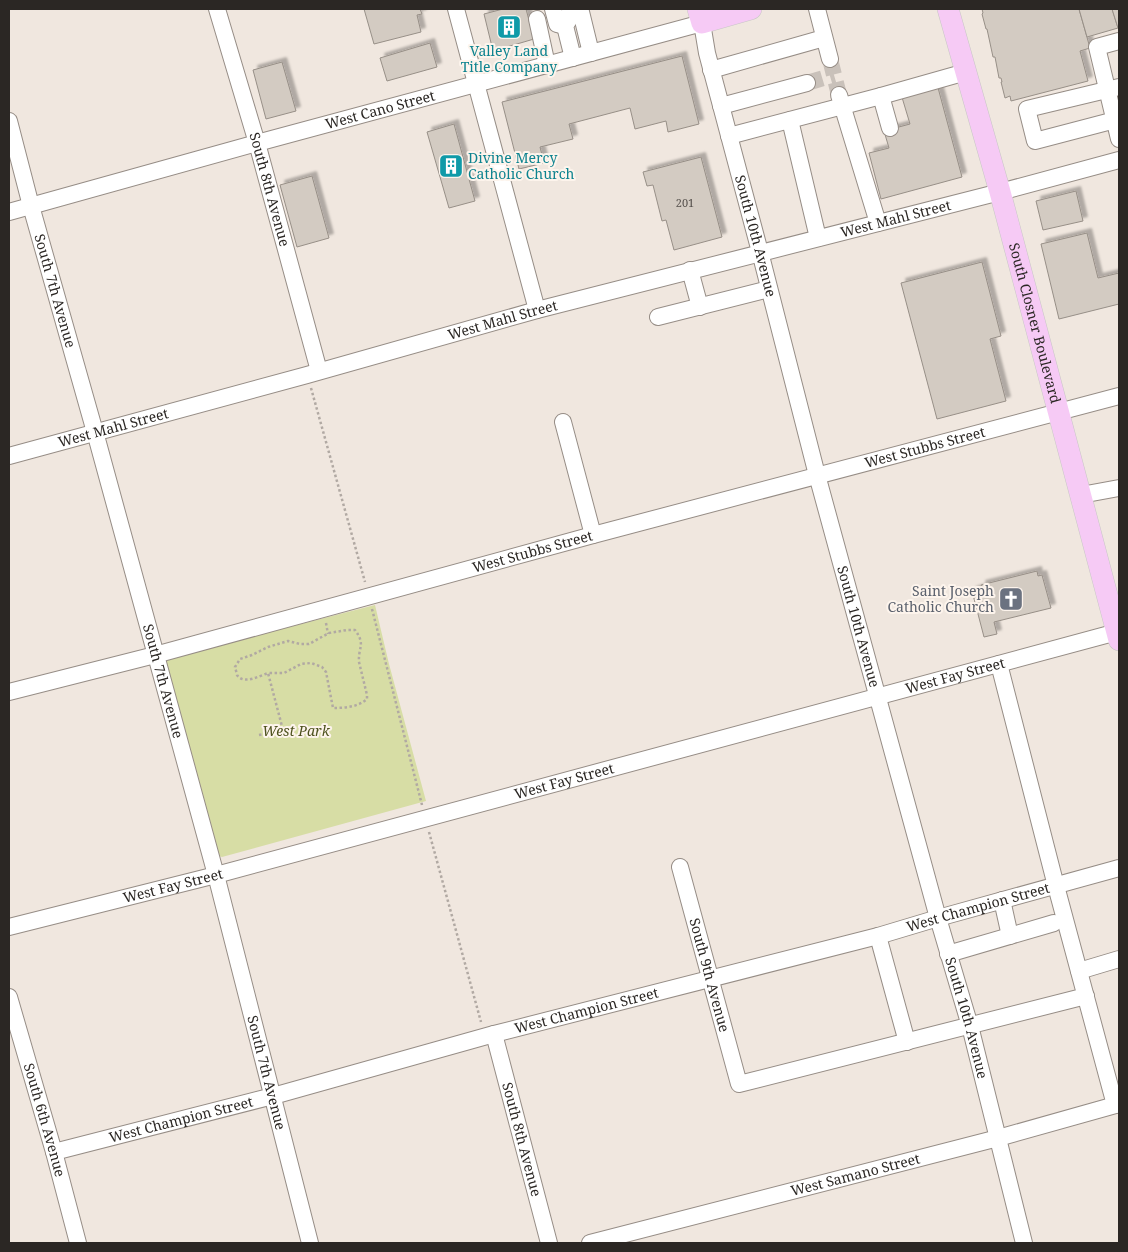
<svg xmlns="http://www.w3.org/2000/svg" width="1128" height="1252" font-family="'Noto Serif',serif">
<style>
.green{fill:#d7dda5}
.building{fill:#d3cbc2;stroke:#978f87;filter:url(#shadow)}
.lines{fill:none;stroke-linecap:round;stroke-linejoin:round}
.minor-tunnel{stroke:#c9c1ba;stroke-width:16;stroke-dasharray:16 8;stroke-linecap:butt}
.minor-casing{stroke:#968d86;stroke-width:18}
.major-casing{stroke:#c8c7c6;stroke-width:22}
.path{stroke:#b1a9a3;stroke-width:2.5;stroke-dasharray:2.5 2.5;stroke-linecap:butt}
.minor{stroke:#fff;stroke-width:16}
.major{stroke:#f6caf5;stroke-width:21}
.labels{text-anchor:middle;stroke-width:4;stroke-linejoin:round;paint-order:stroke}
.number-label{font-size:11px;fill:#55504c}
.culture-label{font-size:14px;fill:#0d838f;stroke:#fdf4ec}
.street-label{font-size:14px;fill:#2b2724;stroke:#fdf4ec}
.worship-label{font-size:14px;fill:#5b616d;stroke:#fdf4ec;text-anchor:end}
.park-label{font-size:14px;font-style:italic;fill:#4e521e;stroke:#fdf4ec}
</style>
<defs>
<filter id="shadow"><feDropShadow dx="4.5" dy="-4.5" stdDeviation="1" flood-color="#0004"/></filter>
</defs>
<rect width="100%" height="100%" fill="#f0e7df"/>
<path class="green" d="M375,605L389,664L426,801L222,857L219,856L166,663L168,659L172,657Z"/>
<g class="building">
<path d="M364,9H420L422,14L417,15L421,32L374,44Z"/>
<path d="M503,9H526L534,39L493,51L484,14Z"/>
<path d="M982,9H1079L1090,48L1080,51L1088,81L1011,101L1010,96L1005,98L1001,82H1002L1001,78H999L995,57H993L987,29H986L982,14L983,13Z"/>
<path d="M1079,9H1112L1118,28L1087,37Z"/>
<path d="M1112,9H1119V28H1118Z"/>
<path d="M430,43L437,67L387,81L380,58Z"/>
<path d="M682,56L699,124L668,132L666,121L635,129L630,108L569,124L573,139L540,147L544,163L519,169L502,102Z"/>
<path d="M282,62L296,111L266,119L253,70Z"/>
<path d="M937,84L962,177L881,199L869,153L889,148L884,131L910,124L901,94Z"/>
<path d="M454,124L475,201L449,208L427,132Z"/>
<path d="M701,157L722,237L674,250L666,220L662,221L653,185L647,186L643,172Z"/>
<path d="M312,176L329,238L297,247L280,185Z"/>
<path d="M1076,191L1083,221L1043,230L1036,201Z"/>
<path d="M1087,233L1098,278L1119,273V304L1059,319L1041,244Z"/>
<path d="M982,262L1001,336L990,339L1006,401L937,419L901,283Z"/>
<path d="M1037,571L1038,576L1042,575L1051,608L994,622L997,634L984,637L972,591L982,588L981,585Z"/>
</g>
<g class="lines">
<g class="minor-tunnel">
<path d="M830,59L839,95"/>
<path d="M807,83L834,75"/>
</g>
<defs>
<g id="minor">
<path id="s1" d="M217,9L257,143L319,371"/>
<path d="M456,9L537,310"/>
<path d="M553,9L557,24L565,26L564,18"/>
<path d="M570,9L572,15L565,26L573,58"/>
<path d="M817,9L830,59"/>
<path d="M581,12L591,53"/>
<path d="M537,19L547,65"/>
<path d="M1119,41L1097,47L1119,139"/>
<path d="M711,70L824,38"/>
<path d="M1119,87L1027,109L1035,141L1119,119"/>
<path d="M839,95L878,223"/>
<path d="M881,96L890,128"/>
<path d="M721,106L807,83"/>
<path d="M790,120L818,238"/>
<path id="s2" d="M9,121L31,206L95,432L216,875L310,1243"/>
<path d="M729,136L881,96L966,72"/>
<path id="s3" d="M9,212L257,143L702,23L707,53L760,252L817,475L938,918L970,1026L1024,1243"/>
<path d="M690,270L700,307"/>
<path d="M658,317L769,289"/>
<path d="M563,422L593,535"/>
<path id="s4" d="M9,456L307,375L537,310L1000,192L1119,160"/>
<path d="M1081,495L1119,488"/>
<path d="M999,664L1056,886L1115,1105"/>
<path id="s5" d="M9,692L155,655L593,535L1119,396"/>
<path id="s6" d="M680,867L739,1084L1086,996"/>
<path d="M1002,900L1010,936"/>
<path id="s7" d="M9,927L216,875L1117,632"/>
<path d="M878,936L907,1042"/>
<path d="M948,954L1054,923"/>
<path d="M1079,971L1119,959"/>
<path id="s8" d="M9,997L54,1152L78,1243"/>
<path id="s9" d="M494,1034L549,1243"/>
<path id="s10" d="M54,1152L273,1096L494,1034L878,936L938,918L1119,868"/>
<path id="s11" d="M590,1243L998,1138L1119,1104"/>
</g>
<g id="major">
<path d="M698,9L702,23L751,9"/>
<path id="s12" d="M948,9L1000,192L1119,640"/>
</g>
</defs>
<use href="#minor" class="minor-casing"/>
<use href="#major" class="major-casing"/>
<g class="path">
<path d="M311,388L365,582"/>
<path d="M372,609L422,805"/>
<path d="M326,623L328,634"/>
<path d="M259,735L283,730L268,673C259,676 244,685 237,675C237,674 235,667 235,667L240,659L252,655L268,647L288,641L300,644H309L329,633L347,630H355C366,645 358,647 359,662L367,695V699C358,707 345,708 333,708L326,672L322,667L311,663L301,664L284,673H268"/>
<path d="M429,832L481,1022"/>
</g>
<use href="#minor" class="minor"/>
<use href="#major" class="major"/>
</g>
<defs>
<symbol id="building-square" viewBox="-11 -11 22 22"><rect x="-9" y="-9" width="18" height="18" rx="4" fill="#0f9aa8" stroke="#fdf4ec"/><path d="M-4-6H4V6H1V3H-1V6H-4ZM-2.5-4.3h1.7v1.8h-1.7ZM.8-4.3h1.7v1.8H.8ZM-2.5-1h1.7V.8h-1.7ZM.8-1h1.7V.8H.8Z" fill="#fff"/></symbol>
<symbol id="church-square" viewBox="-11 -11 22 22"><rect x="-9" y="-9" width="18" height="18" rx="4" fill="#6b7280" stroke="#fdf4ec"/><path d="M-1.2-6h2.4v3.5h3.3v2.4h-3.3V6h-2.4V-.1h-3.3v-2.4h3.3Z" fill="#fff"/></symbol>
</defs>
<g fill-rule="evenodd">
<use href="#building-square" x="495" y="13" width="28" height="28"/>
<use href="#building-square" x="437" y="152" width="28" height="28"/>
<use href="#church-square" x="997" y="585" width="28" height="28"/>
</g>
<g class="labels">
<g class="number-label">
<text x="685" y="207">201</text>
</g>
<g class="culture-label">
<text x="509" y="56">Valley Land<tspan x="509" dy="16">Title Company</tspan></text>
<text x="468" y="163" text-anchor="start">Divine Mercy<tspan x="468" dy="16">Catholic Church</tspan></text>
</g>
<g class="street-label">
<text dy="5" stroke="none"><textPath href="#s3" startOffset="385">West Cano Street</textPath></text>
<text dy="5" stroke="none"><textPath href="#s1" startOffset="188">South 8th Avenue</textPath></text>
<text dy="5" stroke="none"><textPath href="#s4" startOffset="918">West Mahl Street</textPath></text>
<text dy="5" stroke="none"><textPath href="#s3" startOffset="938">South 10th Avenue</textPath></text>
<text dy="5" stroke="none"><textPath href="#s2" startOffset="176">South 7th Avenue</textPath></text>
<text dy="5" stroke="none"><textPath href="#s4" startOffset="512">West Mahl Street</textPath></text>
<text dy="5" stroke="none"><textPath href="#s12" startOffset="326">South Closner Boulevard</textPath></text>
<text dy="5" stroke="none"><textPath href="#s4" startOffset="108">West Mahl Street</textPath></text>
<text dy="5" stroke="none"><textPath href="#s5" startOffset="948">West Stubbs Street</textPath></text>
<text dy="5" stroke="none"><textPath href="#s5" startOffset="542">West Stubbs Street</textPath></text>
<text dy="5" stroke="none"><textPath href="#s3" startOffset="1342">South 10th Avenue</textPath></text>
<text dy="5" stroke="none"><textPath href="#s7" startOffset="979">West Fay Street</textPath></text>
<text dy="5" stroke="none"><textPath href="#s2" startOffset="581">South 7th Avenue</textPath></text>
<text dy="5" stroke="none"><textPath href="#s7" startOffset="574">West Fay Street</textPath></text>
<text dy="5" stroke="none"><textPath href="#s7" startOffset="169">West Fay Street</textPath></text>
<text dy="5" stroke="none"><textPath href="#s10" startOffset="956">West Champion Street</textPath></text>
<text dy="5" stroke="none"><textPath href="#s6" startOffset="112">South 9th Avenue</textPath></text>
<text dy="5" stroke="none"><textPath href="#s10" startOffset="551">West Champion Street</textPath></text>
<text dy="5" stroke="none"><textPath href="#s3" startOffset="1748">South 10th Avenue</textPath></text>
<text dy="5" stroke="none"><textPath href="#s2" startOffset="986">South 7th Avenue</textPath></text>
<text dy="5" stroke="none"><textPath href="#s8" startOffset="128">South 6th Avenue</textPath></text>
<text dy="5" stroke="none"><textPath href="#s10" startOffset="131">West Champion Street</textPath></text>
<text dy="5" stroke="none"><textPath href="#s9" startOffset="109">South 8th Avenue</textPath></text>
<text dy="5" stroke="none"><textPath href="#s11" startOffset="274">West Samano Street</textPath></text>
</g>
<g class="worship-label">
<text x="994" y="596">Saint Joseph<tspan x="994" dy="16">Catholic Church</tspan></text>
</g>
<g class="park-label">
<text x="296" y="736">West Park</text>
</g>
</g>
<rect width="1128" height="1252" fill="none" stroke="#2b2724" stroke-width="20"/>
</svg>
